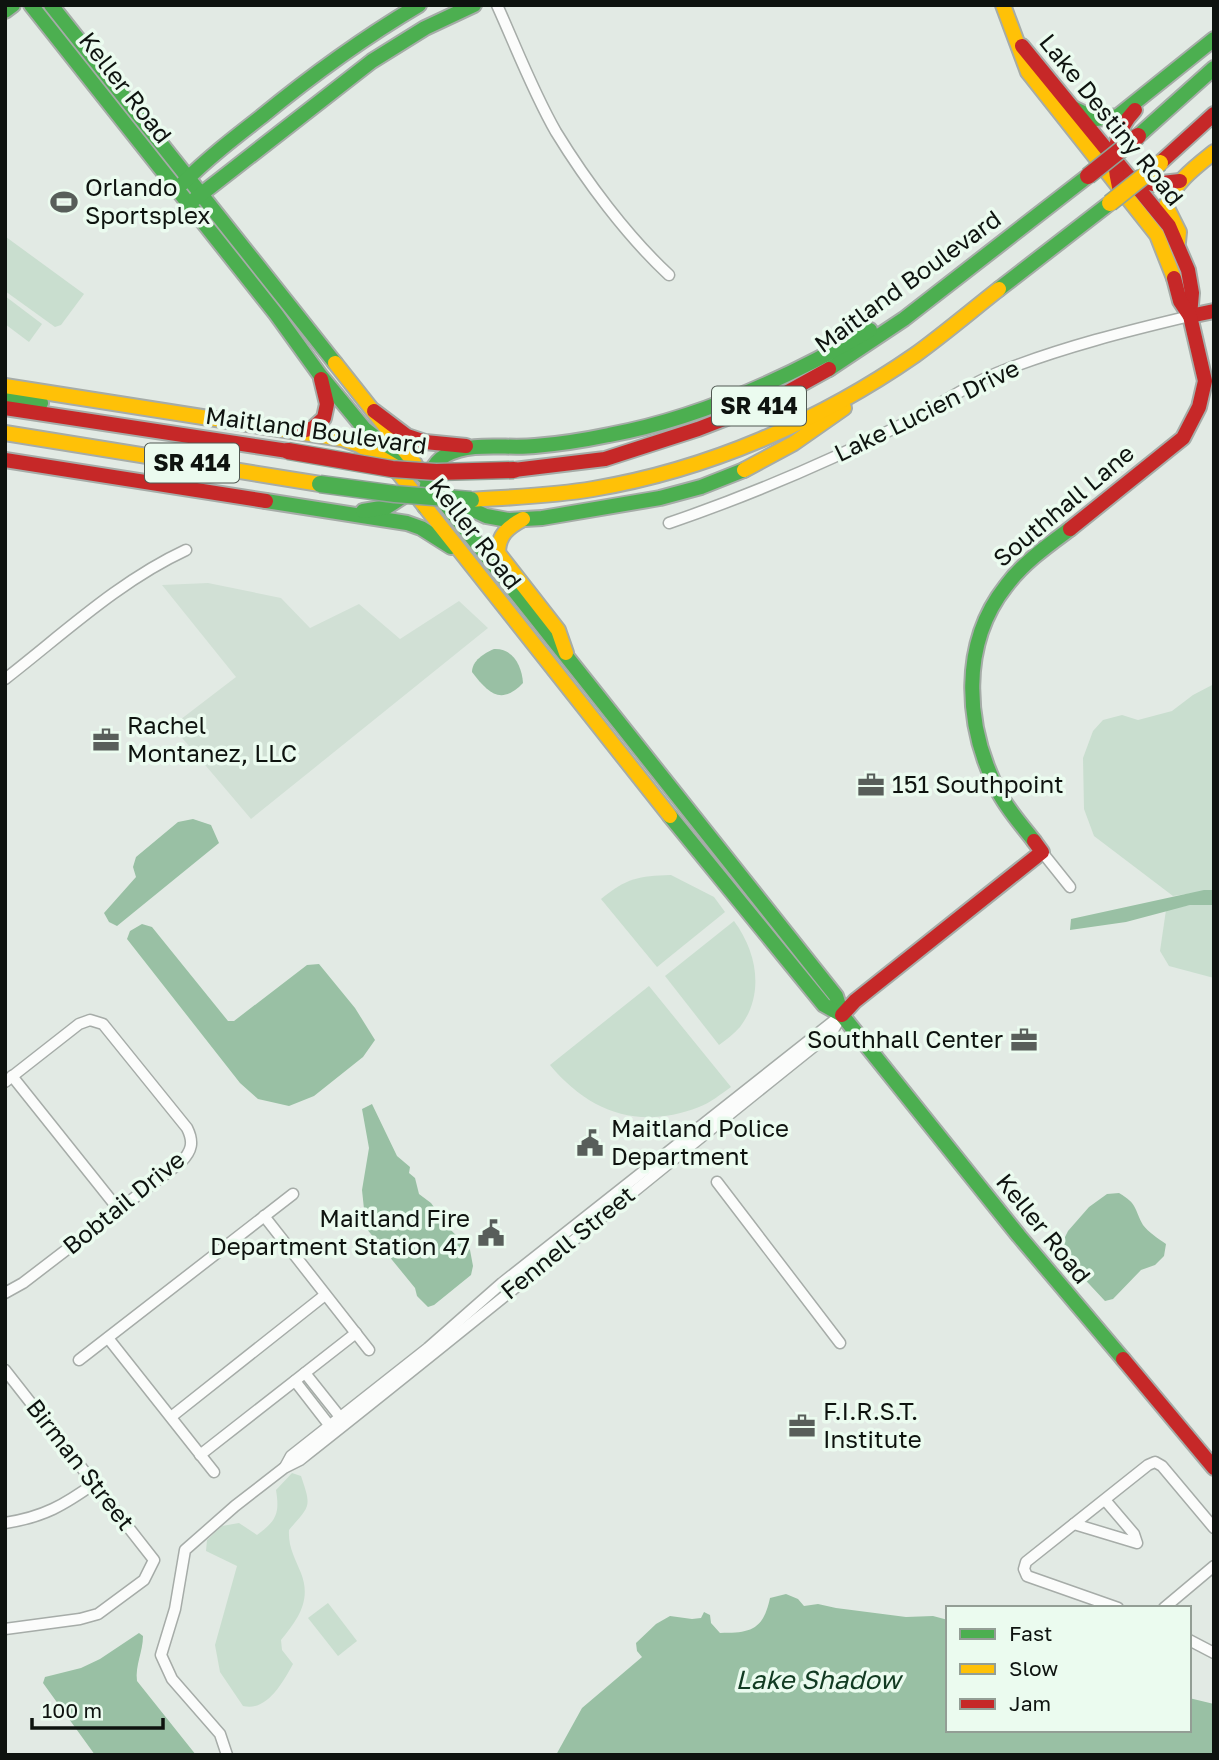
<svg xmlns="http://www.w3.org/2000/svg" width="1219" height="1760" font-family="'Golos Text',sans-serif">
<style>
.built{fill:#d1e0d5}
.green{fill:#c9decf}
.water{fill:#99c0a4}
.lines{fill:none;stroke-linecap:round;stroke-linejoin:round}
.street-casing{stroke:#a6aca8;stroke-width:13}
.fast-casing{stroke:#a6aca8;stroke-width:18}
.slow-casing{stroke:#a6aca8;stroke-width:18}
.jam-casing{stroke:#a6aca8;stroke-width:18}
.street{stroke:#fbfcfb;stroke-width:10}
.fast{stroke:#4caf50;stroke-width:14}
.slow{stroke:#ffc107;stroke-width:14}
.jam{stroke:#c62828;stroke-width:14}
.fast-bridge-casing{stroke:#92a398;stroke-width:19;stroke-linecap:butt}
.slow-bridge-casing{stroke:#92a398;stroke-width:19;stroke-linecap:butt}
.jam-bridge-casing{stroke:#92a398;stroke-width:19;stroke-linecap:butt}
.fast-bridge{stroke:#4caf50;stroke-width:16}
.slow-bridge{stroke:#ffc107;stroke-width:16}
.jam-bridge{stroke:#c62828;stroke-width:16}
.labels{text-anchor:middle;stroke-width:7;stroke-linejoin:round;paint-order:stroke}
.shield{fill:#ebfbef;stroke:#505952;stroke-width:2}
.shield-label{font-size:23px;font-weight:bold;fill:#0e130f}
.street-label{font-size:24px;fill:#0e130f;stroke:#ebfbef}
.poi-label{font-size:24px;fill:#0e130f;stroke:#ebfbef;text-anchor:start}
.water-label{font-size:26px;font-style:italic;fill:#123b22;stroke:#ebfbef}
</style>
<rect width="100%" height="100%" fill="#e2eae4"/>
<path class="built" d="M208,583L281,598L310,628L359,604L400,639L459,601L488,628L251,819L172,726L236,677L162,585Z"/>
<g class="green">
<path d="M6,237L84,294L61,325L55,327L5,291Z"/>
<path d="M5,296L42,324L29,342L5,324Z"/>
<path d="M1214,684V890L1173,896L1094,836L1084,809L1083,758L1093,731L1103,720L1122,715L1138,720L1172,711L1193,695Z"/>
<path d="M671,875L714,897L725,912L657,967L601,899C627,878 638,876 671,875Z"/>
<path d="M1190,905H1214V978L1169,966L1160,951L1166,910Z"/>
<path d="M734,921C757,952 765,994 740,1027C734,1034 726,1040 719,1045L665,976Z"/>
<path d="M649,986L731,1087C721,1094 710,1103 699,1107C639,1130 590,1113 550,1065Z"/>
<path d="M292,1473L301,1476C312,1508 310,1505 289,1530C288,1547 295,1558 301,1573C312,1601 297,1620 281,1640L282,1650L293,1664C283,1682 267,1712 243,1706L220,1672L215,1645L237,1566L206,1551L207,1540L222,1526L239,1523L257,1535C276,1521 280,1514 276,1490Z"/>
<path d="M328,1603L357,1641L338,1656L308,1618Z"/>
</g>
<g class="water">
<path d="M494,649C513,648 522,666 523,683C501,706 488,693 472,672C472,661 484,653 494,649Z"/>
<path d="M193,819L211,825L219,843L117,926L109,922L104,913L136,877L133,867L136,857L178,822Z"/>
<path d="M1204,890H1214V905H1190L1126,922L1070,930L1071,919Z"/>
<path d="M142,924L152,927L228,1021H234L307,965L319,964L355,1008L375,1040L363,1057L314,1096L289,1106L258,1099L240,1083L127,939L130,931Z"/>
<path d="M372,1104L397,1156L410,1167L409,1173L415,1178L419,1194L431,1203L450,1229L470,1250L473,1266L471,1275L434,1305L428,1307L417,1296L415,1288L366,1228L362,1190L369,1148L362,1109Z"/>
<path d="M1119,1193C1138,1204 1134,1209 1143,1225C1148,1232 1159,1239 1166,1244L1164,1256L1155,1265L1141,1270L1113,1299L1105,1301L1062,1255V1243L1068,1231L1089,1207L1107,1194Z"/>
<path d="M786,1594L798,1599L804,1606L818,1604L836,1608L906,1617L933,1616L948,1620V1730H1189V1698L1214,1704V1755H556L582,1708L642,1657L637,1651L636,1643L656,1624L670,1616L692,1619L701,1618L704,1612L710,1615L711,1623L720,1633C750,1633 763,1631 770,1598Z"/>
<path d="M139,1633L143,1636C143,1652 135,1665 137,1681L196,1755H95L43,1683L45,1677L81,1668L100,1659Z"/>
</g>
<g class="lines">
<defs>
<g id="street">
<path d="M497,5C516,47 533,92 556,132C586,181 627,236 669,275"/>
<path d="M669,523C751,495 832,460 909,421C940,405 968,384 1002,371C1063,347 1127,331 1190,316"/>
<path d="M5,679C63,634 119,581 186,550"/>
<path d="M1042,852L1070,887"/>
<path d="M12,1076L119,1210"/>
<path d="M5,1082L79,1024L90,1020L103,1024L187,1128C194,1142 192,1151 181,1162L23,1283L5,1293"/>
<path d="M717,1182L840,1343"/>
<path d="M264,1216L369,1350"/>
<path d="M108,1338L214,1472"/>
<path d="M79,1360L293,1194"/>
<path d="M5,1370L154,1560L144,1580L98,1614L80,1619L5,1629"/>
<path d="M305,1373L344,1422"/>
<path d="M295,1381L333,1430"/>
<path d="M171,1417L325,1295"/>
<path d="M200,1455L356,1333"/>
<path d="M285,1467L291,1456L428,1348L502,1283L840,1016"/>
<path d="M5,1523C44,1517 64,1505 95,1483"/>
<path d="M1074,1524L1137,1543L1134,1534L1105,1500"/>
<path d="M1118,1608L1027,1576L1024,1569L1026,1562L1148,1465L1155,1462L1162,1466L1214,1528"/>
<path d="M1164,1608L1214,1566"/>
<path d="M1189,1640L1214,1653"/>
<path d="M227,1755L220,1734L172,1679L161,1655L175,1609L185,1550L235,1506L284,1468L300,1460C479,1319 654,1174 832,1032L842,1015"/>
</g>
<g id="fast">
<path d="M31,5L276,314L320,375L372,438"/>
<path d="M51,5L335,363"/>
<path d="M5,11L13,5"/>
<path d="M1071,107L1096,119L1118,116L1214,39"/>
<path d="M1138,136L1214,68"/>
<path d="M183,183C207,159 234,138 261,117C311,76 363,38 419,5"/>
<path d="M195,199L372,61L425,28L474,5"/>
<path d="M999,289L1110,203"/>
<path d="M829,369L904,319L1088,176"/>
<path d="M5,395L41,403"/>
<path d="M366,430L456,502L486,516L508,520L542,518L660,498L701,487L744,470"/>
<path d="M436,492L836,996L842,1015"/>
<path d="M266,501L407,523L421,528L451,547"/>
<path d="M425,507C425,489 428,465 446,455C472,441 507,449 535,446C560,444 585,440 609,435C701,418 790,377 870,330"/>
<path d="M363,511L387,507L410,492"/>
<path d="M670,816L824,1005L842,1015L1019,1236L1123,1359"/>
<path d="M1034,841C1021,824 1006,808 997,789C965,725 960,644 1006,586C1023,563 1047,546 1070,529"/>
</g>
<g id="slow">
<path d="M1003,5L1028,72L1157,235L1174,278"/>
<path d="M1178,242L1179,232L1166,206C1175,182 1194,168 1214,152"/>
<path d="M335,363L415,464"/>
<path d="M5,386L342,439L359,445L398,468"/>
<path d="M5,433L320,484"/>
<path d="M393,466L670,816"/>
<path d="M744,470L794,443L844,408"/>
<path d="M471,500C512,497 553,496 593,489C707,470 820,421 915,355C944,334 971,311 999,289"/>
<path d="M523,519C508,527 498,535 498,553L558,630L566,653"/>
</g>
<g id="jam">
<path d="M1022,46L1169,226L1188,270L1192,293L1190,316"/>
<path d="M1160,163L1214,114"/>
<path d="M1126,177L1153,184L1180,181"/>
<path d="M1119,187C1112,157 1113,133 1135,110"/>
<path d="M1190,316L1214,311"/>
<path d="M5,408L288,451"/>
<path d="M374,411L407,436L425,442L466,446"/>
<path d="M302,431L313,428L324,418L327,404L321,379"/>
<path d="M5,460L266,501"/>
<path d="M514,470L605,459L698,429L773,400L829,369"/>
<path d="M1070,529L1183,438L1199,407L1205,381L1190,316L1180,301L1174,278"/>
<path d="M842,1015L855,1001L1042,852L1034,841"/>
<path d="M1123,1359L1214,1468"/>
</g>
</defs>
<use href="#street" class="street-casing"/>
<use href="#fast" class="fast-casing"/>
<use href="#slow" class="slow-casing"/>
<use href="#jam" class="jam-casing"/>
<use href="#street" class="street"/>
<use href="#fast" class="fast"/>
<use href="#slow" class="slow"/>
<use href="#jam" class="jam"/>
<defs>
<path id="fast-bridge" d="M320,484L395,494L471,500"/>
<path id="slow-bridge" d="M1110,203L1160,163"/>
<g id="jam-bridge">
<path d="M1088,176L1138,136"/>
<path d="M288,451L392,469L436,472L514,470"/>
</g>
</defs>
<use href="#fast-bridge" class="fast-bridge-casing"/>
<use href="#slow-bridge" class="slow-bridge-casing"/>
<use href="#jam-bridge" class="jam-bridge-casing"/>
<use href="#fast-bridge" class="fast-bridge"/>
<use href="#slow-bridge" class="slow-bridge"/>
<use href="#jam-bridge" class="jam-bridge"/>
</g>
<defs>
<symbol id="stadium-bare" viewBox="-9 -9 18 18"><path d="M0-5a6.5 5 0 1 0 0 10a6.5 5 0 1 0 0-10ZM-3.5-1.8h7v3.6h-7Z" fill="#585e5a" stroke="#ebfbef" stroke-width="2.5" paint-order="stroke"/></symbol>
<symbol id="office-bare" viewBox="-9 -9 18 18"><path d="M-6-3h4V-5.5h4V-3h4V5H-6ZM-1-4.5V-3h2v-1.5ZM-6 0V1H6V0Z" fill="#585e5a" stroke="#ebfbef" stroke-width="2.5" paint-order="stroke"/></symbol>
<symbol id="civic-bare" viewBox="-9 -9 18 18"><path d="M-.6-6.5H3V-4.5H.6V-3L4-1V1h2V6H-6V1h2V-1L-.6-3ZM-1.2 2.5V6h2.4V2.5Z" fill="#585e5a" stroke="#ebfbef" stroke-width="2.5" paint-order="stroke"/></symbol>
</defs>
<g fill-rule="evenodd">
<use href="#stadium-bare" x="45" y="183" width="38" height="38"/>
<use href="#office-bare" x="87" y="721" width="38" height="38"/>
<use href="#office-bare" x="852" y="766" width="38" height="38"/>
<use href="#office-bare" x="1005" y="1021" width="38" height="38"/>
<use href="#civic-bare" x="571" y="1124" width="38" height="38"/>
<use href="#civic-bare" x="472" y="1214" width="38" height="38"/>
<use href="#office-bare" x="783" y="1407" width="38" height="38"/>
</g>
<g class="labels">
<g class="shield">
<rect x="712" y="386.5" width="94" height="39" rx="5"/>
<rect x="145" y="443.5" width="94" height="39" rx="5"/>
</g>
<g class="shield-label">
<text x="759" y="414">SR 414</text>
<text x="192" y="471">SR 414</text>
</g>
<g class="street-label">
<text transform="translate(125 88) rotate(52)" y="8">Keller Road</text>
<text transform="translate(1111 120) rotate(51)" y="8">Lake Destiny Road</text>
<text transform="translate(908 282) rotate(-36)" y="8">Maitland Boulevard</text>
<text transform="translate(927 411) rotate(-26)" y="8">Lake Lucien Drive</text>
<text transform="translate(316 431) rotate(8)" y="8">Maitland Boulevard</text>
<text transform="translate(1064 506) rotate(-40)" y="8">Southhall Lane</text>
<text transform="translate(475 534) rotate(52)" y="8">Keller Road</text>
<text transform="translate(124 1203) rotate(-39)" y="8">Bobtail Drive</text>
<text transform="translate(1043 1229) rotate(51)" y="8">Keller Road</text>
<text transform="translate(568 1243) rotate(-39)" y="8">Fennell Street</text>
<text transform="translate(80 1465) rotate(52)" y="8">Birman Street</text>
</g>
<g class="poi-label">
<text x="85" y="196">Orlando<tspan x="85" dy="28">Sportsplex</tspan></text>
<text x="127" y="734">Rachel<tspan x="127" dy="28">Montanez, LLC</tspan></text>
<text x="892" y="793">151 Southpoint</text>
<text x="1003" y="1048" text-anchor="end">Southhall Center</text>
<text x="611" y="1137">Maitland Police<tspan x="611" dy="28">Department</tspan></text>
<text x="470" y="1227" text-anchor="end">Maitland Fire<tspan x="470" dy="28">Department Station 47</tspan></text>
<text x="823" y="1420">F.I.R.S.T.<tspan x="823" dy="28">Institute</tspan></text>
</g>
<g class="water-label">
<text x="818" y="1689">Lake Shadow</text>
</g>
</g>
<rect width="1219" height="1760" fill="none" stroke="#0e130f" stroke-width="14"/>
<rect x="946" y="1606" width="245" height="126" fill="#ebfbef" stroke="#939e95" stroke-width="2"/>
<rect x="960" y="1629" width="35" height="10" fill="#4caf50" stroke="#939e95" stroke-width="2"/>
<text x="1009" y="1641" font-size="21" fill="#0e130f">Fast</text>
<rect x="960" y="1664" width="35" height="10" fill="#ffc107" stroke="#939e95" stroke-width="2"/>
<text x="1009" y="1676" font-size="21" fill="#0e130f">Slow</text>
<rect x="960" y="1699" width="35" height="10" fill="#c62828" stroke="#939e95" stroke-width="2"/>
<text x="1009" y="1711" font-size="21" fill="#0e130f">Jam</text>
<path d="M32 1718v10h131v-10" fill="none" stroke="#0e130f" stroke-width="3.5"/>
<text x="42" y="1718" font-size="21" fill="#0e130f" stroke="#ebfbef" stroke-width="5" paint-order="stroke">100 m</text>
</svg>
